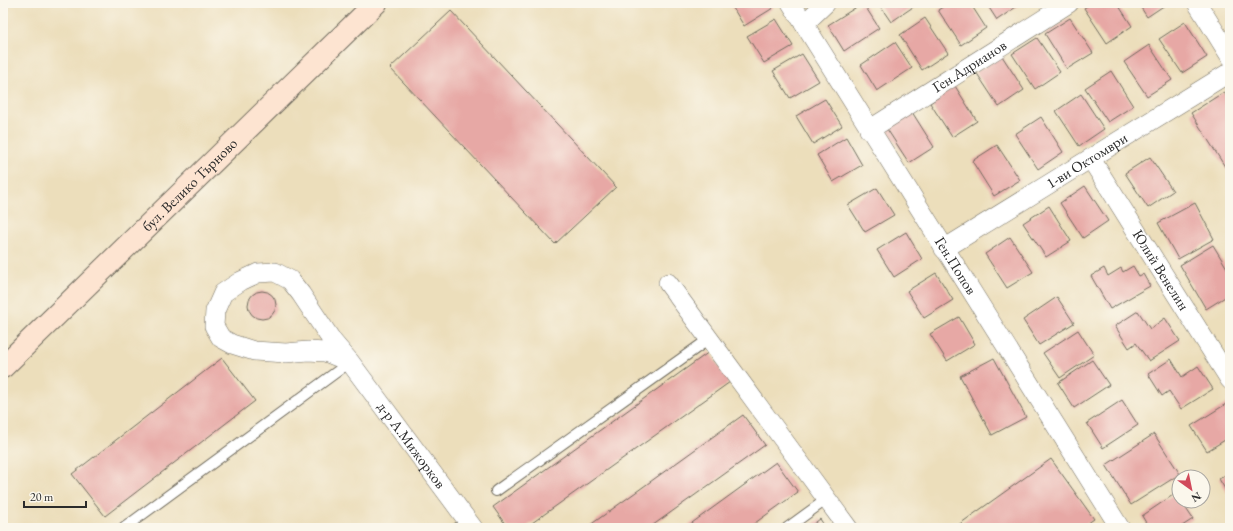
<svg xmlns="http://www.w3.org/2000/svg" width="1233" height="531" font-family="'EB Garamond',serif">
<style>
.building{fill:#e7a8a5}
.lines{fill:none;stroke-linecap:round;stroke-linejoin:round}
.lane-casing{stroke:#6f6a5d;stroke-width:12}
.street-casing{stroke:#6f6a5d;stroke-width:20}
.secondary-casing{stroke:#6f6a5d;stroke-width:24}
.lane{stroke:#fff;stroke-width:10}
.street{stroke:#fff;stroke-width:19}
.secondary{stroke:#fde4d1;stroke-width:22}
.labels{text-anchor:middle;stroke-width:3;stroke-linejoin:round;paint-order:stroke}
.street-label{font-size:15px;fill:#2b2b2b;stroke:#fbf7ec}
</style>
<rect width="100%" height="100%" fill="#fbf7ec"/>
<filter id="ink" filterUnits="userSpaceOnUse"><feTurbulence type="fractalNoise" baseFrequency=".025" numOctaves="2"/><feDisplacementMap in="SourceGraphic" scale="8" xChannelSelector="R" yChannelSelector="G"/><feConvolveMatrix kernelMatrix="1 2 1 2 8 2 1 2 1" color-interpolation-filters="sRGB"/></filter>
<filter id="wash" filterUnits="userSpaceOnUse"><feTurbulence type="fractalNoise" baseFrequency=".012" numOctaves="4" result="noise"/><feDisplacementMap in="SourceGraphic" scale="16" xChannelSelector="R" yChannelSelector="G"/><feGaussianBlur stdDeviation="0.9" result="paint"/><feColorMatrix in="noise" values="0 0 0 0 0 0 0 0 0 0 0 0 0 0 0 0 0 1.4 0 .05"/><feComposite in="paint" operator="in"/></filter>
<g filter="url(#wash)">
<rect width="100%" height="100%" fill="#ecdebb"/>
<g id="blocks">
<g class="building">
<path d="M730,3H770L773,8L744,26Z"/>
<path d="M863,3L879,28L844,51L828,25Z"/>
<path d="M878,3H915L916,5L891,22Z"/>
<path d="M949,3H970L986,28L961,45L938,10Z"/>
<path d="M986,3H1022L997,20Z"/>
<path d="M1092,3H1117L1132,26L1107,43L1084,8Z"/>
<path d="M1138,3H1168L1147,17Z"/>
<path d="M451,11L616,187L555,244L390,68Z"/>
<path d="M925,18L948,53L922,70L900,35Z"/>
<path d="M1070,18L1093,53L1067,69L1045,34Z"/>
<path d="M776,19L793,46L764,63L747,36Z"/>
<path d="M1185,22L1207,57L1182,73L1159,39Z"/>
<path d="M1037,38L1060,72L1035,89L1012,54Z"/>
<path d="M895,42L912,68L877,91L861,65Z"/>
<path d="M1149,45L1172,80L1147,96L1124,62Z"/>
<path d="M802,54L819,81L790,98L773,71Z"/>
<path d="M1002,56L1024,90L999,107L976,72Z"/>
<path d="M1111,71L1133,106L1108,122L1085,88Z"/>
<path d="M955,86L977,121L952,137L930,103Z"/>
<path d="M1224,92L1230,102V172L1229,173L1191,113Z"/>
<path d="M1081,94L1104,129L1079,146L1056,111Z"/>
<path d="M825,99L842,126L813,144L796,116Z"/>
<path d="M912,112L934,147L909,163L887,129Z"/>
<path d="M1041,117L1063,152L1038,169L1015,134Z"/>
<path d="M846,137L862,165L833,182L817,155Z"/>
<path d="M997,145L1020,180L994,196L972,161Z"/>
<path d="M1150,157L1173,191L1148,208L1125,173Z"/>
<path d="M1085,186L1108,221L1083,238L1060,203Z"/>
<path d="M877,188L894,215L865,232L848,205Z"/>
<path d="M1195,203L1214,239L1178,259L1158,223Z"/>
<path d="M1049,206L1071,241L1046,257L1023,223Z"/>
<path d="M906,232L922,259L894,277L877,250Z"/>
<path d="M1010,237L1033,272L1007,288L985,254Z"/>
<path d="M1213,245L1230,273V294L1206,309L1180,265Z"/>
<path d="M1133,266L1139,276L1143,274L1150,286L1110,309L1091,276L1104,268L1108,276L1121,268L1123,272Z"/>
<path d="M936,273L953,300L924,318L907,291Z"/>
<circle cx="262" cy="305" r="14"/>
<path d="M1057,297L1074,323L1039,345L1023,320Z"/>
<path d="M1138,311L1150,329L1165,318L1180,341L1149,361L1136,343L1129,348L1115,326Z"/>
<path d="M959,317L975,344L947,361L930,334Z"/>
<path d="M1078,330L1094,355L1060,378L1043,353Z"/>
<path d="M709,352L730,382L525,528H508L493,507Z"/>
<path d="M222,358L255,401L105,516L72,474Z"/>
<path d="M994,358L1026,417L992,435L960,376Z"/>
<path d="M1171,359L1182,377L1198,366L1213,389L1181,409L1169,391L1162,396L1148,374Z"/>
<path d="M1092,360L1109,385L1074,408L1058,383Z"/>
<path d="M1122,400L1138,425L1103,448L1087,423Z"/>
<path d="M1226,404L1230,410V437L1207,451L1191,426Z"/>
<path d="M743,415L765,445L649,528H586Z"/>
<path d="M1154,434L1180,474L1131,505L1106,465Z"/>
<path d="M1051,459L1094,519L1081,528H954Z"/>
<path d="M776,462L798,492L748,528H685Z"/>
<path d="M1230,472V497L1219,479Z"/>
<path d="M1176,493L1179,497V501H1181L1193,519L1179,528H1149L1142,516Z"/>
<path d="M820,519L826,528H808Z"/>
</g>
</g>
</g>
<g filter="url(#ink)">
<use href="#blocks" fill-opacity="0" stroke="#6f6a5d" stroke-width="1"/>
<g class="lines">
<defs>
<g id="lane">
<path d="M496,491L709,339"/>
<path d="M124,528L350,362"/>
<path d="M458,528L468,521"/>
<path d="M787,528L827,499"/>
</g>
<g id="street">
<path id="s1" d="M791,3L1120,528"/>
<path d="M1197,3L1230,56"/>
<path d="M804,24L826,3"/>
<path id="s2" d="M869,130L1069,3"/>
<path id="s3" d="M1091,159L1230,380"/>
<path id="s4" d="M944,249L1230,72"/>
<path d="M668,283L848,528"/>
<path id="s5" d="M350,362L325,352L308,351L286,353L254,351L232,344L221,338L214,326L215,311L223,293L241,281L258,273L275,272L290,280L301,294L333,342L350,362L473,528"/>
</g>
<g id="secondary">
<path id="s6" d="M3,367L376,3"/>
</g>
</defs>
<use href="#lane" class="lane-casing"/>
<use href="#street" class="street-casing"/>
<use href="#secondary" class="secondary-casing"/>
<use href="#lane" class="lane"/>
<use href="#street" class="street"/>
<use href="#secondary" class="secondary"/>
</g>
</g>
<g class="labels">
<g class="street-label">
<text dy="5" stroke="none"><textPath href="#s2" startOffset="119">Ген.Адрианов</textPath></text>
<text dy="5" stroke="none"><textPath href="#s4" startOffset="168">1-ви Октомври</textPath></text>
<text dy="5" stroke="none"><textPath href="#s6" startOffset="261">бул. Велико Търново</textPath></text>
<text dy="5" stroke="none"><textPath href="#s1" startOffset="310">Ген.Попов</textPath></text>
<text dy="5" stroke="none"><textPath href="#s3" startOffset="131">Юлий Венелин</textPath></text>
<text dy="5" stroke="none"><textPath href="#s5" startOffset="462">д-р А.Мижорков</textPath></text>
</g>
</g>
<rect width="1233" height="531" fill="none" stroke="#fbf7ec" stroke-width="16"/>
<g transform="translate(1191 489) rotate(147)"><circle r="19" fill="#fbf7ec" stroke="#a8a59f"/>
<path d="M0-3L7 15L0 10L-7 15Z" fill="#d1495b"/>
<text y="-6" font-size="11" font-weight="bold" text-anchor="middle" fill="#2b2b2b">N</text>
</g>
<path d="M24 501v6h62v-6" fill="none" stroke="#2b2b2b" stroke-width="2"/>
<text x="30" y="501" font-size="12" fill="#2b2b2b" stroke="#fbf7ec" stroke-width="3" paint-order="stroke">20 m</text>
</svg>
